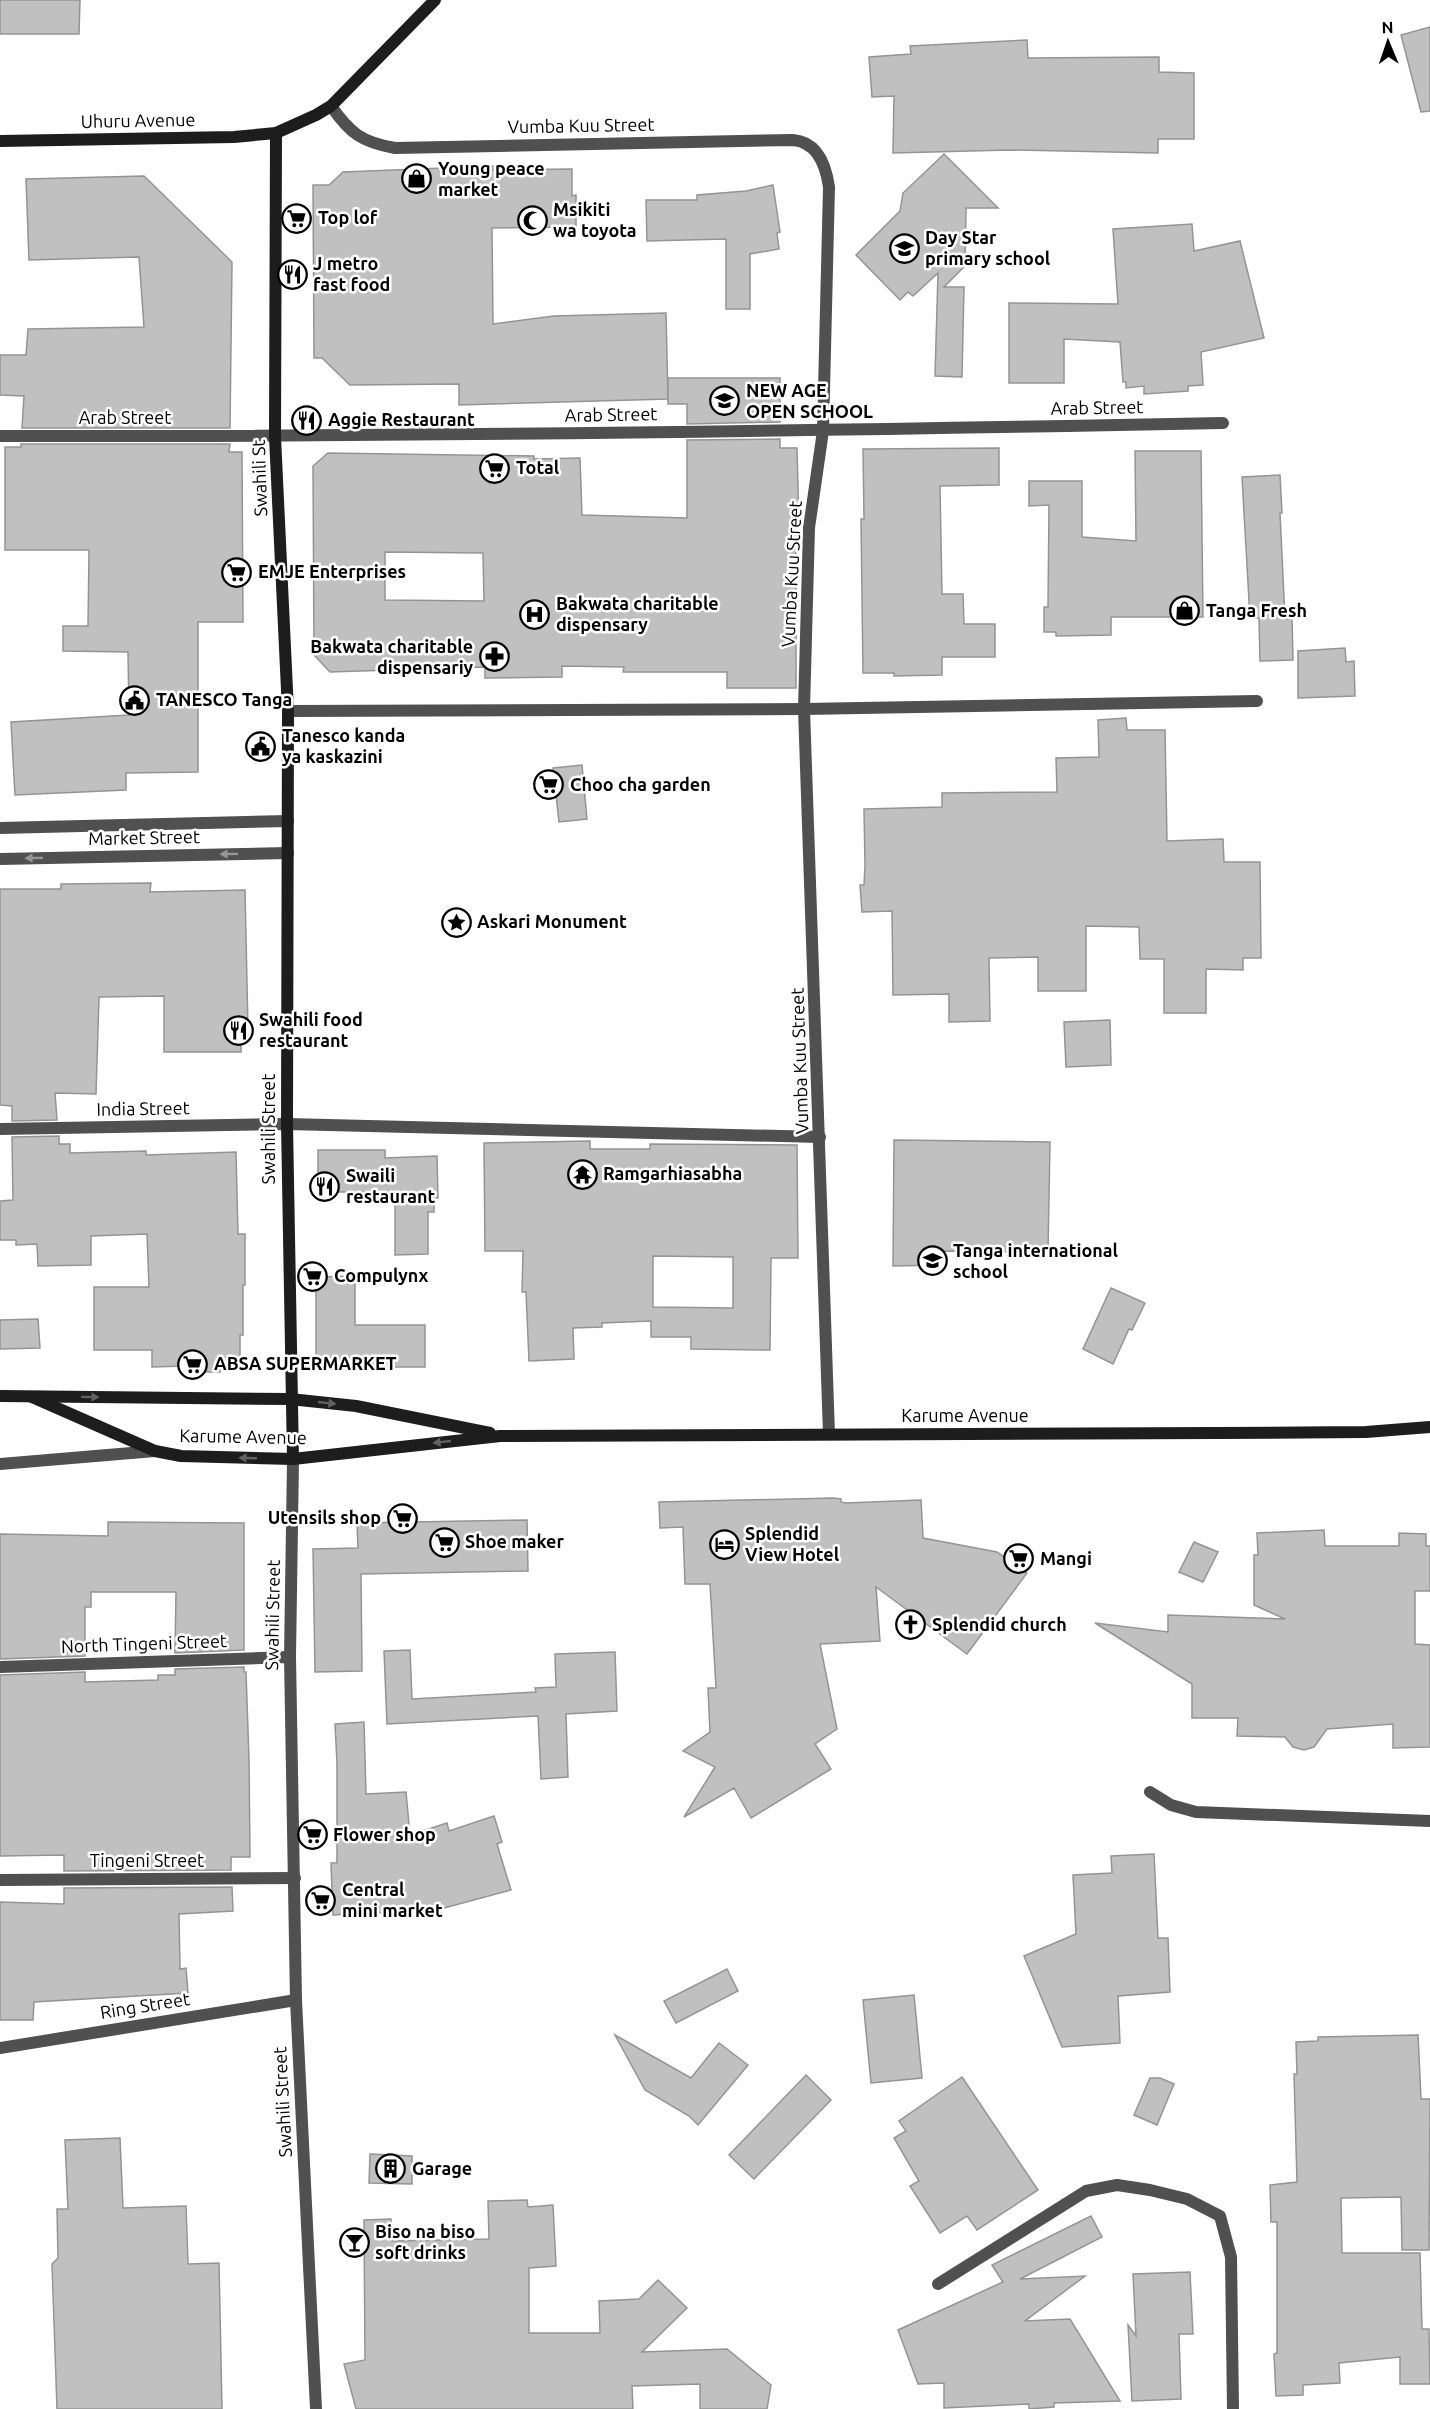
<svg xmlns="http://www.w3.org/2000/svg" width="1430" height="2409" font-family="Ubuntu,sans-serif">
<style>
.building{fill:#c0c0c0;stroke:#949494;stroke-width:1.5;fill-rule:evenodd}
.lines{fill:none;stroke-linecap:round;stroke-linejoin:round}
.street{stroke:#505050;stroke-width:12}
.secondary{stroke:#1d1d1d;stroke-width:12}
.oneway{fill:#969696}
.oneway2{fill:#616161}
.labels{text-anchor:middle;stroke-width:5;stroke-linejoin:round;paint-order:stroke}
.street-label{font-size:18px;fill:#000;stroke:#fff}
.poi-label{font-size:18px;font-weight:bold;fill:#000;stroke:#fff;text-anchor:start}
</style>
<rect width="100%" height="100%" fill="#fff"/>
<g class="building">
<path d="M0,0H80L79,34H0Z"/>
<path d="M1430,27V111L1421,112L1401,35Z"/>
<path d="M1027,40L1028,58L1159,57V72L1194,73V139H1158V153L1010,150L893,153L894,96L872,97L869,57L911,54L910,46Z"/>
<path d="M944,154L998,208H966L965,266L944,287H964L962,377L935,376L938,273L913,296L908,292L900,300L856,255L900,211L903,193Z"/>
<path d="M493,166V170L572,169V196L576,195V227L492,228L493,324L554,316L666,313L668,399L459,405V384L350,385L322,358H314L313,185H329L343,172Z"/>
<path d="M144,176L232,262L230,428H22L24,396L0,395V355H26L28,329L144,327L139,257L29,260L26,179Z"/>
<path d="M773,185L780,232L777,233L779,249L750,254V309H726V239L647,241L646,200H697V195L746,191Z"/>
<path d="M1192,224L1194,251L1240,241L1264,338L1201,352L1203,385L1188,386V391L1144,394V386L1126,388V382H1123L1120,342L1064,339V383H1009V303L1118,304L1113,229Z"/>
<path d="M668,378H780V422L687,424V404H668Z"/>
<path d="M780,439V448H797L799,526H796V688H727V672H623L624,667L562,666V677L485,678V667L330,672L314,655L313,466L328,453L534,456V459L580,458L582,515L687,518V440ZM385,552L483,553L484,601L385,600Z"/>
<path d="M21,444H230L229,452H242L243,622H198V772L126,773V790L15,795L11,722L129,715L128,652L63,651V626H88L89,550H5V447H21Z"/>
<path d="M999,448V485L940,486L942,594H963L964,624H995V657H942V675L894,676V673H863L861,519H864L863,449Z"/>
<path d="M1135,451H1201L1203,617H1111V635L1056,636V632H1044V607H1048L1049,505L1029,506V481H1082V537L1136,541Z"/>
<path d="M1280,475L1282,513H1280L1285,619H1292L1293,660L1260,661L1259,618H1250L1242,477Z"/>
<path d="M1345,648L1346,662L1354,661L1355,696L1298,698V651Z"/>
<path d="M1126,718L1127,730H1165L1167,841L1223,839L1224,862H1260L1261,958H1243V970L1206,969V1013H1164V959H1140L1139,927L1086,926V991H1038V957L989,958L990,1021L949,1022V994L893,995L892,911L862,912L860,885H864L865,865L864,809L942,807V793L1057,792L1056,758L1099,757L1098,720Z"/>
<path d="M582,765L587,819L559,822L553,768Z"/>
<path d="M151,883L150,892L245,890L248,1029L241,1030V1052H164V996L99,997L96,1094L55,1093L57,1120L12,1121V1106L0,1105V889H61V884Z"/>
<path d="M1110,1020L1111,1065L1066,1067L1064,1022Z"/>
<path d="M59,1136V1144H70V1153L146,1151V1155L236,1152L238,1234H245V1285H243V1335H240V1360L219,1359L220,1372H185V1366L152,1367V1350H94V1287H149L147,1234L91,1236V1265L38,1266L37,1244L16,1245V1240H0V1201L13,1200L12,1137Z"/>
<path d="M894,1140L1050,1142L1048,1252L942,1251V1265L893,1266Z"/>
<path d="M590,1141V1149H650V1144L797,1145L798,1258H771L770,1350L691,1349V1337H651V1321L602,1323V1327L573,1328L574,1359L529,1361L526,1292H522L523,1251H485L484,1143ZM653,1256L733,1257V1308L653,1307Z"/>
<path d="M318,1150H385V1158L437,1156L438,1198H434V1212H428V1254L395,1255V1192H318Z"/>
<path d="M355,1276V1325H425V1367H380V1364H316V1277Z"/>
<path d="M1111,1288L1145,1303L1132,1330L1129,1329L1113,1364L1083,1349Z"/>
<path d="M38,1319L40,1348L0,1349V1320Z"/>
<path d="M833,1498L841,1499V1502L846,1503L921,1500L923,1538L997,1552L1027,1573L967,1654L876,1587L880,1641L820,1644L837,1729L815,1744L831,1769L751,1818L734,1788L684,1817L715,1767L683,1751L710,1732L708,1688H716L710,1584H685L683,1527L660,1528L659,1502Z"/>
<path d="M527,1520L528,1571L361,1574L362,1671L315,1672L313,1549L358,1548L357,1523Z"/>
<path d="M108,1522L244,1523V1650L175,1653L176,1592H91V1607H85V1656L0,1659V1534L108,1536Z"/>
<path d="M1324,1530L1325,1546H1399V1533L1426,1534V1546H1430V1591H1415V1644L1430,1645V1747L1393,1748V1724L1327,1729L1314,1747L1304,1750L1293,1747L1285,1737L1237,1736L1238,1718H1192V1684L1095,1623L1168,1632V1615L1285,1619L1254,1605V1555H1258L1257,1533Z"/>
<path d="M1194,1542L1218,1552L1203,1582L1179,1572Z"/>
<path d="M410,1650L412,1699L536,1692L535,1688L556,1687L555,1654L615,1652L617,1711L566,1714L568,1777L541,1779L538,1716L387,1724L384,1651Z"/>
<path d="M244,1667V1672H246L249,1759L250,1857H231V1870L64,1871V1855L0,1856V1675L85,1672V1682L158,1680V1675H175V1669Z"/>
<path d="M364,1722L366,1794L406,1792L410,1835L447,1823L449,1831L494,1816L502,1842L497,1844L511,1890L418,1915L417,1911L333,1915L331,1863H337V1763L335,1724Z"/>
<path d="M1154,1854L1158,1938H1168L1170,1992L1118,1996L1120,2043L1062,2047L1024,1956L1076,1934L1073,1875L1112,1873L1111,1856Z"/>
<path d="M232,1887L233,1911L179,1914L180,1969L186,1968L188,1993L34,2002L33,2020H0V1902L64,1904V1888Z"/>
<path d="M727,1969L738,1991L676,2023L664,2001Z"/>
<path d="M914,1995L922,2078L871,2083L863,2000Z"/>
<path d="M615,2035L691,2078L719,2043L748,2065L698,2125L689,2116L645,2090Z"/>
<path d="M1418,2035L1421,2099H1430L1429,2250H1402L1401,2197L1341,2198L1342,2253H1420L1422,2329H1429L1430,2384H1400V2357L1339,2363L1340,2383L1303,2385V2395L1276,2396L1274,2354L1277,2353V2222H1271L1270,2185L1297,2182L1294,2074H1297L1296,2042L1318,2041V2037Z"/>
<path d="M806,2075L831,2100L754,2179L729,2155Z"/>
<path d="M962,2077L1038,2190L977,2230L967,2216L940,2233L910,2186L919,2181L894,2138L906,2131L899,2121Z"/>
<path d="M1150,2078H1160L1174,2084L1157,2125L1134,2115Z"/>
<path d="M120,2138L123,2208L186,2206L188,2264L219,2263L222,2409H57L52,2264L58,2258L57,2209H68L65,2140Z"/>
<path d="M370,2154L412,2156V2184L369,2183Z"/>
<path d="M527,2200L528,2207L553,2205L556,2266L529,2268V2333H600L599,2301L639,2299L658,2280L687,2308L642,2352L727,2349L771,2385L767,2409H700V2384L632,2386L633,2409H356L344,2364L365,2360L364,2220L391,2219L392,2241L489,2239L488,2201Z"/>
<path d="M1091,2216L1102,2237L1020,2279L1085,2276L1025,2321L1070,2319L1120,2401L1054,2403V2407L1029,2409V2404L944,2408V2383L918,2384L898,2330L1003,2282L992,2265Z"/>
<path d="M1190,2272L1193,2334H1179L1181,2399L1132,2401L1128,2325L1136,2336L1133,2274Z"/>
</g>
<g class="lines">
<g class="street">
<path d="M331,106C350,133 361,142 395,148L793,140C818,142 826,166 829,187L823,431L809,528L804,709L829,1434"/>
<path d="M0,436C408,437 815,431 1223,423"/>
<path d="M288,711L804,709L1257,701"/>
<path d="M0,828L288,821"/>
<path d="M0,859L288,853"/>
<path d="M0,1129L287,1124L820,1137"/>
<path d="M293,1459L290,1657L296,2000L316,2409"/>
<path d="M0,1464L155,1451"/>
<path d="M0,1667L290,1657"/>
<path d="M1150,1792L1171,1805L1196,1812L1430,1821"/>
<path d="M0,1880L295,1878"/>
<path d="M0,2048L296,2000"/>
<path d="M938,2284L1086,2191L1117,2185L1150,2190L1187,2199L1220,2216L1231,2257L1233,2409"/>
</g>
<g class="secondary">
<path d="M276,133L275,437L288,711L287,1124L293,1459"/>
<path d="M0,141L234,137L276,133L316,115L331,106L435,0"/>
<path d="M0,1396L290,1399L356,1406L490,1433"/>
<path d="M32,1397L155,1451L181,1456L293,1459L500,1436L1217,1433L1366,1432L1430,1427"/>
</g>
</g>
<defs><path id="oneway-solid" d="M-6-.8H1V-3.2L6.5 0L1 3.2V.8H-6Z" transform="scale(1.5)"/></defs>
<g class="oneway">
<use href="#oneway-solid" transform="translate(229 854) rotate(179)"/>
<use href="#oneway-solid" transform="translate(34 858) rotate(179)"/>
</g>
<g class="oneway2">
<use href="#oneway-solid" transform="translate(90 1397) rotate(1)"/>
<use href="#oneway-solid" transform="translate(327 1403) rotate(6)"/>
<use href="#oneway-solid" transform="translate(442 1442) rotate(174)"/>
<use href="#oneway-solid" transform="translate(248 1458) rotate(-178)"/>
</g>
<defs>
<symbol id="shop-ring" viewBox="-11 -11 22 22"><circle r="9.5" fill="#fff" stroke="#000" stroke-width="1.5"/><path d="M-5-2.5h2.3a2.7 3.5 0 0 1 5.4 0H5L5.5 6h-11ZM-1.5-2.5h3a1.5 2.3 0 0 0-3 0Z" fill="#000"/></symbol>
<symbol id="supermarket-ring" viewBox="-11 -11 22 22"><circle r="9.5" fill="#fff" stroke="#000" stroke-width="1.5"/><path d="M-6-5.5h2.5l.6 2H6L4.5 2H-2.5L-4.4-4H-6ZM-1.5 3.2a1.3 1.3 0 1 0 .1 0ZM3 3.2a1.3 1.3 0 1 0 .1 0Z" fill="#000"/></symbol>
<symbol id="mosque-ring" viewBox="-11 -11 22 22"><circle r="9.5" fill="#fff" stroke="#000" stroke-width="1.5"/><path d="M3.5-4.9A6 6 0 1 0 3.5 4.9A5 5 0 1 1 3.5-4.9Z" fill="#000"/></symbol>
<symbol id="school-ring" viewBox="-11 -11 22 22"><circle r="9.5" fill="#fff" stroke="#000" stroke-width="1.5"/><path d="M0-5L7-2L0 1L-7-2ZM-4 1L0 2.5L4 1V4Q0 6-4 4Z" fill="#000"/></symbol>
<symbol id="restaurant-ring" viewBox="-11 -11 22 22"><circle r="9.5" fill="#fff" stroke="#000" stroke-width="1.5"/><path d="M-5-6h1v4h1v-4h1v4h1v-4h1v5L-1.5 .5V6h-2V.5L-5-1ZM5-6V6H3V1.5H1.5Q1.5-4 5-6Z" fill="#000"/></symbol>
<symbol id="hospital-ring" viewBox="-11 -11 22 22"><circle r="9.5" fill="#fff" stroke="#000" stroke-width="1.5"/><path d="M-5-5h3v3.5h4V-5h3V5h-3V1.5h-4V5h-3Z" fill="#000"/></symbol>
<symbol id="pharmacy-ring" viewBox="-11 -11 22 22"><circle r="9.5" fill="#fff" stroke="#000" stroke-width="1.5"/><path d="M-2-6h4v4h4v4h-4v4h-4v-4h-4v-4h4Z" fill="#000"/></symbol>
<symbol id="civic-ring" viewBox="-11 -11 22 22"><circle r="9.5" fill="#fff" stroke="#000" stroke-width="1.5"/><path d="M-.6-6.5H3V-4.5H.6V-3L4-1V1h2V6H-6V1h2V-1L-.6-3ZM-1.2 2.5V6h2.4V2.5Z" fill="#000"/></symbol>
<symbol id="sight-ring" viewBox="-11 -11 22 22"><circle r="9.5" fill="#fff" stroke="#000" stroke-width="1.5"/><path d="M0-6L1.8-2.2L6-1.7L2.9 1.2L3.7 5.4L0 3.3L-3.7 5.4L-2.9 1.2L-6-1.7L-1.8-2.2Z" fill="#000"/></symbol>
<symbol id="temple-ring" viewBox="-11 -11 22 22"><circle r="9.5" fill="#fff" stroke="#000" stroke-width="1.5"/><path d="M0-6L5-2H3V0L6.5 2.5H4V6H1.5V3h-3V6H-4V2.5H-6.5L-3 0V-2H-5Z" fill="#000"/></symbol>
<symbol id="hotel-ring" viewBox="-11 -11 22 22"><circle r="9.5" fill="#fff" stroke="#000" stroke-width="1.5"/><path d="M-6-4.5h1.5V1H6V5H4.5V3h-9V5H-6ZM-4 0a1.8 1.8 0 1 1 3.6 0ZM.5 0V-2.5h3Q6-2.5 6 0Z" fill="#000"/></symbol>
<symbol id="church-ring" viewBox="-11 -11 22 22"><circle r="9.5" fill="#fff" stroke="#000" stroke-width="1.5"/><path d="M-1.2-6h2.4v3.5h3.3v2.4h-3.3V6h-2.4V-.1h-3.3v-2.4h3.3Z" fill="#000"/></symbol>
<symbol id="building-ring" viewBox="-11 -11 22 22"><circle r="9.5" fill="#fff" stroke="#000" stroke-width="1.5"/><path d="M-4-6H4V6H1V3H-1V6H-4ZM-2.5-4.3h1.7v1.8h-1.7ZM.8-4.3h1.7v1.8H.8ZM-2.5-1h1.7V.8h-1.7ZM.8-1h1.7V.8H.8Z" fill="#000"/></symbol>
<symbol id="bar-ring" viewBox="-11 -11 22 22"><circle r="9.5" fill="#fff" stroke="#000" stroke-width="1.5"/><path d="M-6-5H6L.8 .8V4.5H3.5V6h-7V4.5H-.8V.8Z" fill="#000"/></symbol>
</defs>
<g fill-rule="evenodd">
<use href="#shop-ring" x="400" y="162" width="33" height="33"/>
<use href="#supermarket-ring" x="280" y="202" width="33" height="33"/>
<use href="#mosque-ring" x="516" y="204" width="33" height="33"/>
<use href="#school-ring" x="888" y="232" width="33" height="33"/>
<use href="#restaurant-ring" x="276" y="258" width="33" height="33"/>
<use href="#school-ring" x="708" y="384" width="33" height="33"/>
<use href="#restaurant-ring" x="290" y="404" width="33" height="33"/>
<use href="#supermarket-ring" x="478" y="452" width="33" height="33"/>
<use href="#supermarket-ring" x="220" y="556" width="33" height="33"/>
<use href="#shop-ring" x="1168" y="594" width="33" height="33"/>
<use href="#hospital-ring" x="518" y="598" width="33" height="33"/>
<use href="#pharmacy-ring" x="478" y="640" width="33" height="33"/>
<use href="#civic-ring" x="118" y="684" width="33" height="33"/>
<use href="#civic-ring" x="244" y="730" width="33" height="33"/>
<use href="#supermarket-ring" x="532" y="768" width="33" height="33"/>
<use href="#sight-ring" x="440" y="906" width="33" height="33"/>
<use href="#restaurant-ring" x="222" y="1014" width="33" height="33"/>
<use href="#temple-ring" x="566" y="1158" width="33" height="33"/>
<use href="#restaurant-ring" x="308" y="1170" width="33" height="33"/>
<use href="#school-ring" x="916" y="1244" width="33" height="33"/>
<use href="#supermarket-ring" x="296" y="1260" width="33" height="33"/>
<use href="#supermarket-ring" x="176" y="1348" width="33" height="33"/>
<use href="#supermarket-ring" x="386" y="1502" width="33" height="33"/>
<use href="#supermarket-ring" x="428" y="1526" width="33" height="33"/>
<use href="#hotel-ring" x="708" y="1528" width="33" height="33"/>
<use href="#supermarket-ring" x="1002" y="1542" width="33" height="33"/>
<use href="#church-ring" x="894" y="1608" width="33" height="33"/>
<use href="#supermarket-ring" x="296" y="1818" width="33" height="33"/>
<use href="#supermarket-ring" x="304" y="1884" width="33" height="33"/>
<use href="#building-ring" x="374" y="2152" width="33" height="33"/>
<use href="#bar-ring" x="338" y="2226" width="33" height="33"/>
</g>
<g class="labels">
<g class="street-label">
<text transform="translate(138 121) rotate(-1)" y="6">Uhuru Avenue</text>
<text transform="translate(581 126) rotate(-1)" y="6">Vumba Kuu Street</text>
<text transform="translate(1097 408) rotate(-1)" y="6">Arab Street</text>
<text transform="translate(611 415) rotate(-1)" y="6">Arab Street</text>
<text x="125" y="424">Arab Street</text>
<text transform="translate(260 478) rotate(-92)" y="6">Swahili St</text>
<text transform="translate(792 574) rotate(-87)" y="6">Vumba Kuu Street</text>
<text transform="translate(144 838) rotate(-1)" y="6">Market Street</text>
<text transform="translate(800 1061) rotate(-92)" y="6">Vumba Kuu Street</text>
<text transform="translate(143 1109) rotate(-1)" y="6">India Street</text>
<text transform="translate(269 1129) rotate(-90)" y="6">Swahili Street</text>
<text x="965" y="1422">Karume Avenue</text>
<text transform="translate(243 1437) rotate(1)" y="6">Karume Avenue</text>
<text transform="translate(273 1615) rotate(-89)" y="6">Swahili Street</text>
<text transform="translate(144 1644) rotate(-2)" y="6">North Tingeni Street</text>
<text x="147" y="1867">Tingeni Street</text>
<text transform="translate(145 2006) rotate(-9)" y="6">Ring Street</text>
<text transform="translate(283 2102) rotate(-93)" y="6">Swahili Street</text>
</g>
<g class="poi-label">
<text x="438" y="175">Young peace<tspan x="438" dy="21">market</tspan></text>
<text x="553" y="216">Msikiti<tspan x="553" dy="21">wa toyota</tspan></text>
<text x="318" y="224">Top lof</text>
<text x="925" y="244">Day Star<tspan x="925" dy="21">primary school</tspan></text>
<text x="313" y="270">J metro<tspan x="313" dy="21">fast food</tspan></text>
<text x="746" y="397">NEW AGE<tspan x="746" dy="21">OPEN SCHOOL</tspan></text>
<text x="328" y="426">Aggie Restaurant</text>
<text x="516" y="474">Total</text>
<text x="258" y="578">EMJE Enterprises</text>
<text x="556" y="610">Bakwata charitable<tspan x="556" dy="21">dispensary</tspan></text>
<text x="1206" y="617">Tanga Fresh</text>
<text x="473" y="653" text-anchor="end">Bakwata charitable<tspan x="473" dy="21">dispensariy</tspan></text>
<text x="156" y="706">TANESCO Tanga</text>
<text x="282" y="742">Tanesco kanda<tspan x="282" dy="21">ya kaskazini</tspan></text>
<text x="570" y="791">Choo cha garden</text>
<text x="477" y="928">Askari Monument</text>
<text x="259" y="1026">Swahili food<tspan x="259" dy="21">restaurant</tspan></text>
<text x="603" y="1180">Ramgarhiasabha</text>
<text x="346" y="1182">Swaili<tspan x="346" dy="21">restaurant</tspan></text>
<text x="953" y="1257">Tanga international<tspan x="953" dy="21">school</tspan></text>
<text x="334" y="1282">Compulynx</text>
<text x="214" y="1370">ABSA SUPERMARKET</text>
<text x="381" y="1524" text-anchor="end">Utensils shop</text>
<text x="745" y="1540">Splendid<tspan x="745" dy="21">View Hotel</tspan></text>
<text x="465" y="1548">Shoe maker</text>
<text x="1040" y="1565">Mangi</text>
<text x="932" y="1631">Splendid church</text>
<text x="333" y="1841">Flower shop</text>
<text x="342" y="1896">Central<tspan x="342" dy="21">mini market</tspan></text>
<text x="412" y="2175">Garage</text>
<text x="375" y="2238">Biso na biso<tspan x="375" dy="21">soft drinks</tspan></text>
</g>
</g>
<g transform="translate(1388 42) rotate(358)" stroke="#ffffff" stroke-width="4.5" paint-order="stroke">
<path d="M0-4.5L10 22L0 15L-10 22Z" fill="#000000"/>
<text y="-9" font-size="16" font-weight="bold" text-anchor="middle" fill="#000000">N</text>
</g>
</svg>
